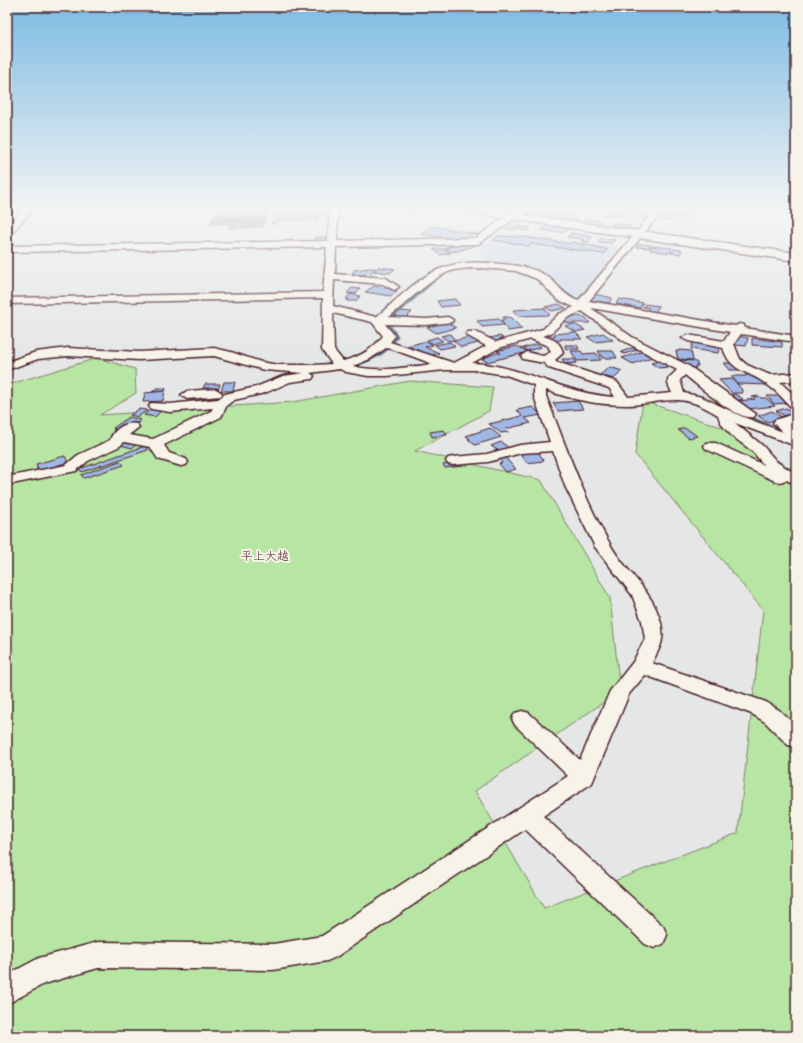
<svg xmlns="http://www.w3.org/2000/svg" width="803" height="1043" font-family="Pangolin,'Klee One',sans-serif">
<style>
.built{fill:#d0d9e6}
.green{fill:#b7e5a3;stroke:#808267}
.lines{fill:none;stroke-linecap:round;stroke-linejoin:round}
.stream-far2{stroke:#678393;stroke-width:2.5}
.stream-far1{stroke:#678393;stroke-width:3}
.stream{stroke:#678393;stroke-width:4}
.building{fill:#9fb8e5;stroke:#4a1f2b}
.minor-casing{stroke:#4a1f2b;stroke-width:3}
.primary-casing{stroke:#4a1f2b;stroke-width:3}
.minor{fill:#f7f3e8;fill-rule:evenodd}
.primary{fill:#f7f3e8;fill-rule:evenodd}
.labels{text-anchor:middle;stroke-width:4;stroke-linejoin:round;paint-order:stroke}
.quarter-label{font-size:12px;fill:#4a1f2b;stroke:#f7f3e8}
</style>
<rect width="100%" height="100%" fill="#e5e7e7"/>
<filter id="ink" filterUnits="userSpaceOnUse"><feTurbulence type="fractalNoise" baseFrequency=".025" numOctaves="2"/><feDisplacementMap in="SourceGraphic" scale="8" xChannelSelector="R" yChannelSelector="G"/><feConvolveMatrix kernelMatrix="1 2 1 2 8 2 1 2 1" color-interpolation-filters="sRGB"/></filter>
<g filter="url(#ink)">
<path class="built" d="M433,224L495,234L499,231L620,247L578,302L542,279L511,266L486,260L476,241L407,242Z"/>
<path class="green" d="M97,358L135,369L136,393L100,415L293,402L410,381L493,387L489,411L415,451L541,480L610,598L620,691L475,791L544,908L738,833L763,610L635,454L643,401L736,432L796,473V1036H7V385Z"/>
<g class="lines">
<g class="stream-far2">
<path d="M7,238L35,209"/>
<path d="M408,304L436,279"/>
</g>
<g class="stream-far1">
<path d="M357,365C373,359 390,352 397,336L387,322L409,303"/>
<path d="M331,370L339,369"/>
<path d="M745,415L771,426"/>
</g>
<path class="stream" d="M768,425L783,431"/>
</g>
<g class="building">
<path d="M216,209H268L216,210Z"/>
<path d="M413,209H423L415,214L407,212Z"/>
<path d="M267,210V212H215L216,211Z"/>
<path d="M528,210L543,212L537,216L525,213Z"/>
<path d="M612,210L628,212L621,217L603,215L606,212L610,213Z"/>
<path d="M321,211L330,212V216L278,215L279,212Z"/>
<path d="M661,211L687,214L688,215L685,218L674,216L665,214L666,213L660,212Z"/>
<path d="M267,212L266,214L214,215L215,213Z"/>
<path d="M273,213H278L277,224H272Z"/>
<path d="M636,213L649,215L646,219H644L636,217L638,214Z"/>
<path d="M544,214L554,215L550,218L540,217Z"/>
<path d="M557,214L566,215L579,217L575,221L560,219L557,218L559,215H556Z"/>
<path d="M214,215H266V216L213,217Z"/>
<path d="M658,216L673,218L671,221L655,219Z"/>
<path d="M266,217L265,218L212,219L213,218Z"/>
<path d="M315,217H318V220L278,221L279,218Z"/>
<path d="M265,219V220L211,221L212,220Z"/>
<path d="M584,219L601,221L598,224L580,223Z"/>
<path d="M265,221L264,223L210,224L211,222Z"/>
<path d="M613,223L631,226L629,228L611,226Z"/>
<path d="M507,224L519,226L515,230L503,228Z"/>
<path d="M549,224L570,227L564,233L542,230Z"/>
<path d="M229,225H264L263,227L228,228Z"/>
<path d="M431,226L482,235L469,234L466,238L461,240L420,234Z"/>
<path d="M520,226L531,228L527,231L517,229Z"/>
<path d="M571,233L589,236L592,237L588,242H582L583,239L567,237Z"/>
<path d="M498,236L524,237L570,244L571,242L607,249L604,254L531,244L529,246L494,240Z"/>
<path d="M316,237H329V241H317Z"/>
<path d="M601,238L615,240L612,243L598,242Z"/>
<path d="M470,243L474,246L458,251L451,252L445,248Z"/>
<path d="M639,244L651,245L649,248L636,247Z"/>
<path d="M651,246L672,248L670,253L650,250Z"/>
<path d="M433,249H444L450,253L440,255Z"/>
<path d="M674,249L682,250L680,254L671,253Z"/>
<path d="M378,267L395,269L390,273L374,271Z"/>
<path d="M370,268H375L371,273L366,272L365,275L352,274L354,270Z"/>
<path d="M374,286L396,290L397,291L391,296L365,292Z"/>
<path d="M352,288L360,289L356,294L347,293Z"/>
<path d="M350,294L360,296L356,301H347L349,299H346Z"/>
<path d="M592,295H600L612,298L609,303L590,300Z"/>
<path d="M455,299L460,305L441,307L437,301Z"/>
<path d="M619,299L643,303L640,308L616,304Z"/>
<path d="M559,304L566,308L552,311L545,307Z"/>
<path d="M645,304L659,306L654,314L647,311L649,308L643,307Z"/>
<path d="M544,308L550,315L518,316L513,310Z"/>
<path d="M401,311L412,312L403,321L391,319Z"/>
<path d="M575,316L585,317L590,323H566L565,318Z"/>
<path d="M503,317H509L512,319L522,329L508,331L501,320H505Z"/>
<path d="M499,319L504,325L482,327L477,321Z"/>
<path d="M447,322L456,328L436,333L427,327Z"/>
<path d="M574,324L585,330L576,332L565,326Z"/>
<path d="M575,332L582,339H560L561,340L550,341L545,336H555L554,334Z"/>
<path d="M603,333L613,340L595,342L587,337Z"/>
<path d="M450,334L455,340L448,341L441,336Z"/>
<path d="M500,336L503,338L499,339L502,341L496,343L489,338Z"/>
<path d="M737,336L748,338L746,346L735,345Z"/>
<path d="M437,337L443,341L433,344L427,340Z"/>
<path d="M470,337L483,342L461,347L454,341Z"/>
<path d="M752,338L782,342V347L752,345Z"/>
<path d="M426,341L433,345L425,347L439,353L430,356L408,346Z"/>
<path d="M450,342L455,346L440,349L435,345Z"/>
<path d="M693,342L720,346L718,353L691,349Z"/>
<path d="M536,344L541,347L527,351L523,348Z"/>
<path d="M565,345H577L579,349H566Z"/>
<path d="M517,346L528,352L487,362L482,359L496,353H501L497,351Z"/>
<path d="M632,348L637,350L624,354L621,352Z"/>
<path d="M679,350L691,351L693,360L678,359L676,351H679Z"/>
<path d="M571,351H581L583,354L596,353L601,360L577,361Z"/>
<path d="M598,351H613L617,358H602Z"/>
<path d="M641,352L652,357L633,364L622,358Z"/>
<path d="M562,359H574L577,363L565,364Z"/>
<path d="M681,360L694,361L697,363L698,366H695L696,368L683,367Z"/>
<path d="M660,361L668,367L659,368L651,363Z"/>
<path d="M724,363H733L739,370H730Z"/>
<path d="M610,367L622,371L614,379L600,375Z"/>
<path d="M745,375H752L769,385L738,384L731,376H746Z"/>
<path d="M733,379L742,390V393H732L719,380Z"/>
<path d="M224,382H235L233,391H221Z"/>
<path d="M205,384H220L218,390H213L214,388H203Z"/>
<path d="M157,388H166L165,391L152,392Z"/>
<path d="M165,391L163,401L143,402L145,393Z"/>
<path d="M735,394L743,399L732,402L723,397Z"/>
<path d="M759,396L761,398H766L775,406L748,409L739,401L755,399L752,397Z"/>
<path d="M767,396H783L789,403L774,404Z"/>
<path d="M578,401L583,409L558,411L553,403Z"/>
<path d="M533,407L541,415L525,418L531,423L505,429L508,432L501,433L489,424L522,416L517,410Z"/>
<path d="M152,408L162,410L155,417L144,415Z"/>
<path d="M786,408L796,413V414L787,417L776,411Z"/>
<path d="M139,409L147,410L138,417L130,415Z"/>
<path d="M772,411L782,417L768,422L758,416Z"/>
<path d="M129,417L141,420L134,425L118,432L113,430L115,429L113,428Z"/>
<path d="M490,428L501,437L475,445L468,439H470L466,436Z"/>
<path d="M684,428L690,431L697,436L689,438L678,430Z"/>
<path d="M444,430L447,435L432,437L430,432Z"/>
<path d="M121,440L137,444L132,448L117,444Z"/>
<path d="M501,442L509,448L499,451L491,446Z"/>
<path d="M145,446L148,450L82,472L79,469Z"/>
<path d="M537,450L544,461L527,463L519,452Z"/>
<path d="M65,456L68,462L40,471L36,468H38L36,464Z"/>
<path d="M506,458L509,462L516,469L506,472L499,464L502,463L499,459Z"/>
<path d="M120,461L124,465L84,478L81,475Z"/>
<path d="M461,462L463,466L445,468L443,465Z"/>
</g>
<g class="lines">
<defs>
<g id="minor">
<path d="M7,209H33L10,235L7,236V228L22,211H7Z"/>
<path d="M330,209H338L337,241L476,238L509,214C517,213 523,208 532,209L521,218H515L478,244L336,247L335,274L386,278L399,287L394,290L383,284L334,280L333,306L376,317C395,302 418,277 440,269C459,261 480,262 501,264C515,265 532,267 545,275C559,284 560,293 578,301L656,209H664L589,301L735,326L740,324L744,325L745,328L796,336V342L741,334L734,344L740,359L747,365L770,375L796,373V381L780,382L796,397V408L791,407C783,399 776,390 766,384C748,370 731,373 723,348L688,341L682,338L688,335L724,341L730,332L591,308L632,337L689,366L756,414L754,417C737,421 699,386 685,375L680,380L684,393L702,397L741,416L783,432L773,423L775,420L796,413V422L790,424L796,429V446L735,423L763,446L777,462L796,474V484L786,480L780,482L775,481L706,449L704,446L706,443H716L764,465C760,461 756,455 752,451C740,441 722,432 718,415C709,410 700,404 690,402C671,396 648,405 627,405C599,405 572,400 546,390V396C566,446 583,497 610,544C625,572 653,590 661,623C665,641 660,647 652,663L766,702L779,710L796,726V747L788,745L765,722L752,714L645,675L629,694L592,783L543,816L663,926L667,935L663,944L654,948L645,944L525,829L336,957L327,961L273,970L98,968L44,984L7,1004V975L39,958L98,942L273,944L322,936L568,776L515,725L512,719L515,713L522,711L529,713L580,760L610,691L633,662L645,639L642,621L632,595L595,547L565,486L553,451L521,453L488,462L453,465L448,464L446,461L448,458L453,457L487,454L520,445L550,442L534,396V385L506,375L474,370H445L387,376H368L346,372L340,369L310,373L314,376L312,379L290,382L265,393L234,400L227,405L221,417L164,445L169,453L186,459L188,462L186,465L181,466L158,459L150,447L124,442L120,446L88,461L76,471L7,485V477L66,465L78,455L110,440C113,430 125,421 137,424L139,427L129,435L153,439L211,411L213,408L170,412L151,409L149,406L151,403L170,404L218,399L225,394L256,387L283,376L304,373L264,370L214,356L139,360L68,356L38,359L7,370V362L36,352L68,348L139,352L214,348L231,352L261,362L278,365H313L332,364L322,350L323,298L7,304V298L323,292L327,247L7,252V246L328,241ZM483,268L516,271L537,279L558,300L574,307L559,314L543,329L496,342L476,332H468L466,334L468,336L486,346L454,363L390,342L395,336L385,324L426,325L452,322L453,320L448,317L426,319L389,317C407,303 425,283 446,273C457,268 471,268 483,268ZM582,311L624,341L677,370L668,379V384L672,393L628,397L617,382L557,362L555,360L563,353C561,342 553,339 543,336L551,333L567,318ZM333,313L372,322L383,336C373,349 360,357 343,361L334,350ZM531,339L548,346L551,352L543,356L527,352L521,356L523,359L544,363L549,368L609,388L615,397C564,394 522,365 472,363L499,348ZM386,348L392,349L433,364C407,367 379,373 353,366L370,359Z"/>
<path d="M689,209H699L695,211Z"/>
<path d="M216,389L222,393L221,396L187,399L181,395L187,391Z"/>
</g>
<path id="primary" d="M457,209H484L796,253V261L463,212Z"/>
</defs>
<use href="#minor" class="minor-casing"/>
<use href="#primary" class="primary-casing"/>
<use href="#minor" class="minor"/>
<use href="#primary" class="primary"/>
</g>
</g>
<linearGradient id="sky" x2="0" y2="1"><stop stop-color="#7cbbe2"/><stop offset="0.59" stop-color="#f3f4f4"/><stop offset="1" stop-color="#f3f4f4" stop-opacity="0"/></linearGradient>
<rect width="803" height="355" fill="url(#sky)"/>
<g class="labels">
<g class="quarter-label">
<text x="265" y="560">平上大越</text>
</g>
</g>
<rect width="803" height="1043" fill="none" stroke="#f7f3e8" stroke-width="24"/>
<rect x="12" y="12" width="779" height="1019" fill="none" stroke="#4a1f2b" stroke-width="1.5" filter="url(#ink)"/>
</svg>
